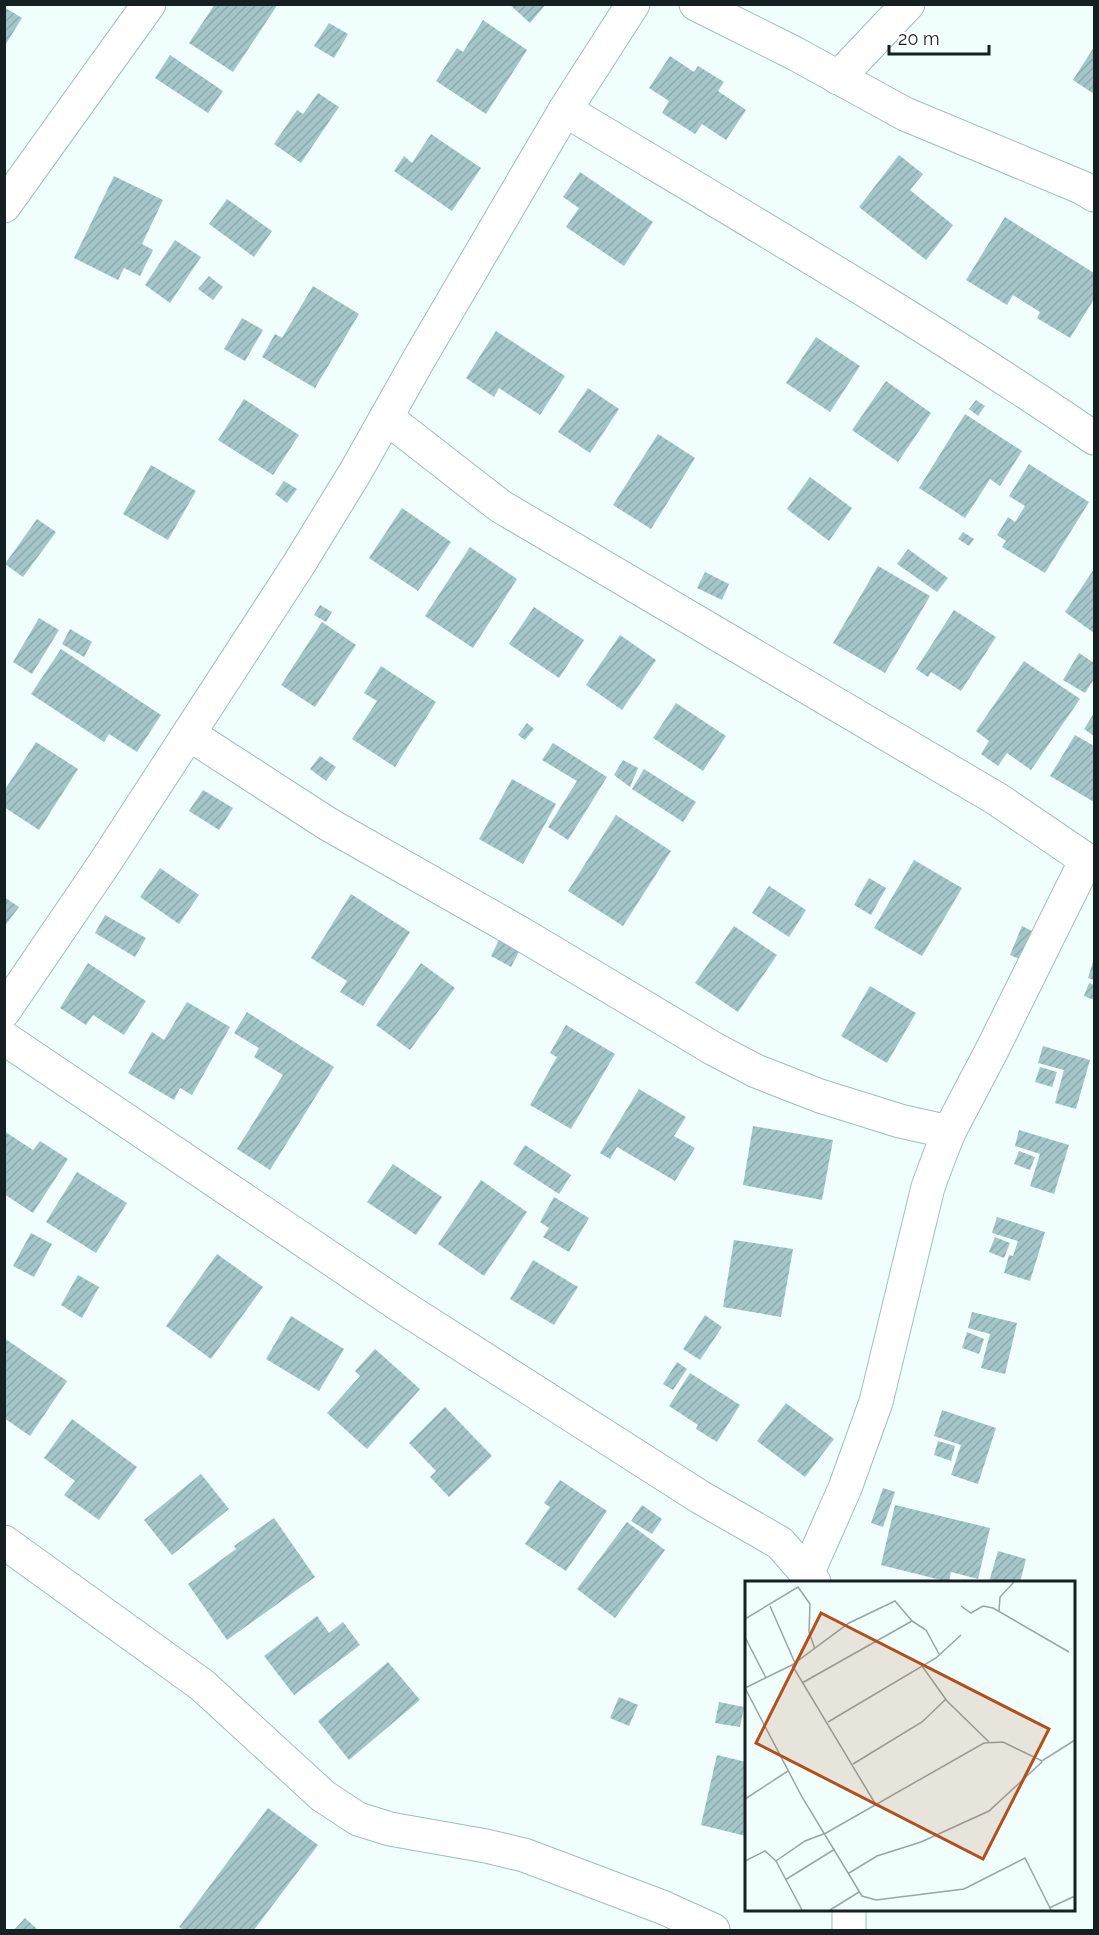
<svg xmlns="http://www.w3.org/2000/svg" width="1099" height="1935" font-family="Raleway,sans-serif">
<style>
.building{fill:url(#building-hatch)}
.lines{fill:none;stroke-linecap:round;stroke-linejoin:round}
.minor-casing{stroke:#9dbec0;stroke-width:35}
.minor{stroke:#fff;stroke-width:33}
.inset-road{fill:none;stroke:#98a5a6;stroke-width:1.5}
.view{fill:#b35019;fill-opacity:0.15;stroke:#b35019;stroke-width:3}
.inset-edge{fill:none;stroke:#142021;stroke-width:3}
</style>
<defs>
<pattern id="building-hatch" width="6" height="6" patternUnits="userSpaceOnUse" patternTransform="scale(1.5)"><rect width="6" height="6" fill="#a5c6c9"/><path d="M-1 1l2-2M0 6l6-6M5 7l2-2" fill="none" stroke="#8daaac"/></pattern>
</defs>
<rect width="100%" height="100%" fill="#f0fefe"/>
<g class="building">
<path d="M215,4H278L233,72L189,43Z"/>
<path d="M509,4H546L530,23Z"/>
<path d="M4,7L22,18L4,47Z"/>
<path d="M483,20L527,50L486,114L436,81L457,48L463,52Z"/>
<path d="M329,23L348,34L334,58L314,46Z"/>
<path d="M1094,47V94L1073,80Z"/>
<path d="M170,55L223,91L208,113L155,78Z"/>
<path d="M670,56L694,72L698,66L724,82L718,91L746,110L726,140L702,124L695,134L662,113L669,101L649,88Z"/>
<path d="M318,93L339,107L301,163L274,144L297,110L303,114Z"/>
<path d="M431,134L481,168L452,211L394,171L404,156L412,163Z"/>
<path d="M899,155L923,174L910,190L953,225L926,260L859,207Z"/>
<path d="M580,172L653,222L624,266L566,227L579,208L563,197Z"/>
<path d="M114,176L163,200L142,244L153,250L140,276L124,268L118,280L74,258Z"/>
<path d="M227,199L272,231L254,257L209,224Z"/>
<path d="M1005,217L1094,273V299L1070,338L1037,318L1040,312L1013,295L1007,305L966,280Z"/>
<path d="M175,240L201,257L170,303L145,285Z"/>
<path d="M209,276L223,287L213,300L198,289Z"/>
<path d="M313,286L359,314L315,388L262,357L275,334L282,338Z"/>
<path d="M242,318L263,330L245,361L224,349Z"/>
<path d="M496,331L565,376L540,415L499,388L494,397L466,378Z"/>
<path d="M816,337L860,366L830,412L786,383Z"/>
<path d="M886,381L931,413L898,462L852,430Z"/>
<path d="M588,388L619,409L590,453L558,432Z"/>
<path d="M244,399L299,435L273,475L218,440Z"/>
<path d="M976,400L985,406L978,416L969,409Z"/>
<path d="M965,414L1022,451L1000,486L990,479L965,518L919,488Z"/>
<path d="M658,434L695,458L651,529L613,505Z"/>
<path d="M1029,464L1089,502L1045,573L1002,547L1006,541L997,535L1008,517L1015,522L1025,506L1009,496Z"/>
<path d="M151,465L196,491L168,540L123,514Z"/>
<path d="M810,477L852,508L829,541L787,509Z"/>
<path d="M284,481L297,489L287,503L275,494Z"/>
<path d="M402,508L451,542L418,591L369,558Z"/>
<path d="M37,519L56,532L23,577L5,564Z"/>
<path d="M963,532L974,539L969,546L958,539Z"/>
<path d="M470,547L517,579L473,648L425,616Z"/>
<path d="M908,549L948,578L937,592L897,564Z"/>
<path d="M878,566L930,596L885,673L833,643Z"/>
<path d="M1094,569V633L1065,612Z"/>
<path d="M705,572L729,584L722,600L697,588Z"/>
<path d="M320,605L332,612L326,622L314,615Z"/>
<path d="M534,607L584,640L559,678L509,644Z"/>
<path d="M954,610L996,637L961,691L931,672L928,677L916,669Z"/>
<path d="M39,618L59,630L32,674L13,662Z"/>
<path d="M322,622L356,645L315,707L281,685Z"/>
<path d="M70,629L92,642L84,657L62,644Z"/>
<path d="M620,635L656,660L622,710L586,685Z"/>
<path d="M61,649L161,715L137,752L109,734L104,742L31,694Z"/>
<path d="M1079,653L1094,663V679L1085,693L1063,680Z"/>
<path d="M1024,661L1080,699L1031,770L1007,753L998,766L981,754L989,741L976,731Z"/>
<path d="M381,666L436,702L395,767L352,739L377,701L364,693Z"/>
<path d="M676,703L726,736L703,771L653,738Z"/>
<path d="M1094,713V736L1084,729Z"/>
<path d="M527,723L534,729L525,740L518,735Z"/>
<path d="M1075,735L1094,746V802L1050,776Z"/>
<path d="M36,742L78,769L39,830L4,807V791Z"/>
<path d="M553,743L607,777L568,840L548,827L577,781L542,760Z"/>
<path d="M320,756L336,767L326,781L310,769Z"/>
<path d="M623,760L638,768L630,787L614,775Z"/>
<path d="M644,769L696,802L683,822L632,789Z"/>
<path d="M512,779L556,804L523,864L479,839Z"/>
<path d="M203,790L233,808L219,830L189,811Z"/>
<path d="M616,815L671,851L623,926L568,891Z"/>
<path d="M914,860L962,888L922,956L874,928Z"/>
<path d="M160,868L199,895L179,924L140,897Z"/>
<path d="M869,878L886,888L871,915L854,905Z"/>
<path d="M769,886L806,910L789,937L752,913Z"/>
<path d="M351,894L410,932L363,1006L340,992L347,981L311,958Z"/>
<path d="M4,897L19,907L4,927Z"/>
<path d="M105,915L146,938L135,957L95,933Z"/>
<path d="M734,926L777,955L738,1012L695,983Z"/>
<path d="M1022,926L1036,933L1024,961L1010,955Z"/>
<path d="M500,938L521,948L511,967L491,956Z"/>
<path d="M1094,958V980L1088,978Z"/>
<path d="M88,963L146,1001L124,1035L93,1015L86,1025L60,1008Z"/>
<path d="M421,963L455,988L410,1050L376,1025Z"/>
<path d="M1089,983L1094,985V1000L1084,996Z"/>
<path d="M870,986L916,1013L887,1063L841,1036Z"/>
<path d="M187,1002L230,1027L192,1095L180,1088L174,1100L128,1073L152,1032L164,1040Z"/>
<path d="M247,1012L334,1067L270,1170L237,1149L283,1075L254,1057L259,1048L234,1033Z"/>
<path d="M566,1025L615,1054L571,1129L530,1105L557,1057L550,1053Z"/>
<path d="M1043,1046L1090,1060L1076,1109L1055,1103L1064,1070L1038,1063Z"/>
<path d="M1040,1067L1057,1072L1052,1087L1035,1082Z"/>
<path d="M639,1089L686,1117L674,1136L695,1148L675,1181L617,1147L610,1159L600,1153Z"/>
<path d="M753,1126L833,1140L822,1200L743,1185Z"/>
<path d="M1019,1130L1069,1145L1054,1194L1030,1186L1040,1154L1015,1146Z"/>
<path d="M4,1131L33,1150L40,1141L68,1159L33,1213L4,1194Z"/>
<path d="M525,1145L571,1175L559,1194L513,1164Z"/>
<path d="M1019,1151L1035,1157L1030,1170L1014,1164Z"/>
<path d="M393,1164L442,1197L416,1235L367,1202Z"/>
<path d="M77,1172L127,1203L96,1253L46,1222Z"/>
<path d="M481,1180L527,1212L484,1276L438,1244Z"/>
<path d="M554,1197L589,1218L569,1252L543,1237L549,1228L540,1222Z"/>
<path d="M997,1217L1045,1232L1030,1281L1004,1273L1009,1255L1013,1256L1018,1241L992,1233Z"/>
<path d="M31,1233L52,1244L34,1277L13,1266Z"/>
<path d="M995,1237L1010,1243L1004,1258L989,1252Z"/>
<path d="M734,1240L793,1249L781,1317L723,1307Z"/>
<path d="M217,1254L263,1287L211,1359L166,1326Z"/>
<path d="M533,1260L578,1287L554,1325L510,1299Z"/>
<path d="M78,1275L99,1287L82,1318L61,1305Z"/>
<path d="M972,1312L1017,1323L1005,1374L981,1368L990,1334L968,1328Z"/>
<path d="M705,1315L722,1327L700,1360L683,1349Z"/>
<path d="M291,1316L344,1349L319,1391L266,1359Z"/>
<path d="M967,1332L984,1339L979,1354L962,1348Z"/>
<path d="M4,1338L67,1381L30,1436L4,1418Z"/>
<path d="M375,1349L420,1389L367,1449L327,1413L360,1376L355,1371Z"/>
<path d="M677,1362L687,1369L673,1390L663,1384Z"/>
<path d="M690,1373L740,1405L717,1442L696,1429L698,1425L669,1406Z"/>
<path d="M786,1403L834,1439L805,1477L757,1441Z"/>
<path d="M445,1407L492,1456L449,1497L430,1477L436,1471L409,1443Z"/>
<path d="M942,1410L996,1428L978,1484L951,1475L961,1445L934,1436Z"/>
<path d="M72,1419L137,1467L99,1520L64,1495L75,1481L44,1458Z"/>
<path d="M938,1441L955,1446L951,1461L934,1455Z"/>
<path d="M201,1474L229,1509L172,1555L144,1520Z"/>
<path d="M560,1480L607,1511L566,1571L525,1544L550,1507L544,1503Z"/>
<path d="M883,1488L895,1492L883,1527L871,1523Z"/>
<path d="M642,1505L662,1519L652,1534L631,1521Z"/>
<path d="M895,1505L990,1528L978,1579L951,1572L949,1582L881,1565Z"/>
<path d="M274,1518L315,1577L227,1640L188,1584L236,1549L234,1546Z"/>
<path d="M627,1522L665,1550L615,1618L577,1589Z"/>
<path d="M998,1551L1026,1559L1020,1582H989Z"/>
<path d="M317,1616L329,1633L343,1622L360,1645L294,1695L264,1656Z"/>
<path d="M388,1662L420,1700L349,1760L318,1721Z"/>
<path d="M619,1697L638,1705L629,1726L610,1718Z"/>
<path d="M719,1702L744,1707L740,1727L715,1723Z"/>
<path d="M717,1755L746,1762V1836L701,1825Z"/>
<path d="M268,1808L318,1845L254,1930H184L179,1927Z"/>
<path d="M25,1918L38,1930H14Z"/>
</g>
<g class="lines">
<defs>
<g id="minor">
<path d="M696,4L794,53L905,114L1083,188L1094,195"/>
<path d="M838,78L908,4"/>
<path d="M565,110C743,217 923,321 1094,438"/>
<path d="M4,206L149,4"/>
<path d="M387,418L500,506L997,799L1094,865"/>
<path d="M189,734L328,824L520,933L714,1049L756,1071L820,1096L900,1121L949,1132"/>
<path d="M4,1011L104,864L299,564L356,471L419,359L565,110L633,4"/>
<path d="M4,1038L401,1306L700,1497L780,1543L814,1582"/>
<path d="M4,1542L202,1685L323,1796L358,1819L390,1829L486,1846L524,1855L662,1907L713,1930"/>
<path d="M807,1574L845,1488L876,1402L928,1187L941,1152L949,1132L992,1050L1086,860"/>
<path d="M849,1910V1930"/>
</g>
</defs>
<use href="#minor" class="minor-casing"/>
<use href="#minor" class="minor"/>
</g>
<g transform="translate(745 1581)">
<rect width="330" height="330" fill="#f0fefe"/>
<path class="inset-road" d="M25,25L50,82M216,25L226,32L238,25L248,27L324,71M254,30L255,16L269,1M0,38L53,6L65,23L64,51L70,68M0,56L21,97M47,84L131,224M177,85L202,120L244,161M57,102L167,40L181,49L194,73M0,107L57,216L117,315L131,319L219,308L280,277L306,329M0,107L47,84L104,42L150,20L167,40M83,141L191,77L216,54M108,183L177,141L201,118M0,218L43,190M0,280L20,270L31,280M104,292L132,275L176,261L244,230L297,181M40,299L90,268M304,327L330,315M57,329L31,280L60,260L81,252L239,162L258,161L297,180L330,159M85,329L114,311"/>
<path class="view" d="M76,32L304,148L238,278L11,162Z"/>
<rect width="330" height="330" class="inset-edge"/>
</g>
<rect width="1099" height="1935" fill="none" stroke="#142021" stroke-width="12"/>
<path d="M889 45v9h100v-9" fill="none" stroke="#142021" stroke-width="3"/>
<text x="898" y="45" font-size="18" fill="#142021" stroke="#ffffff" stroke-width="4.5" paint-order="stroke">20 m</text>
</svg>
